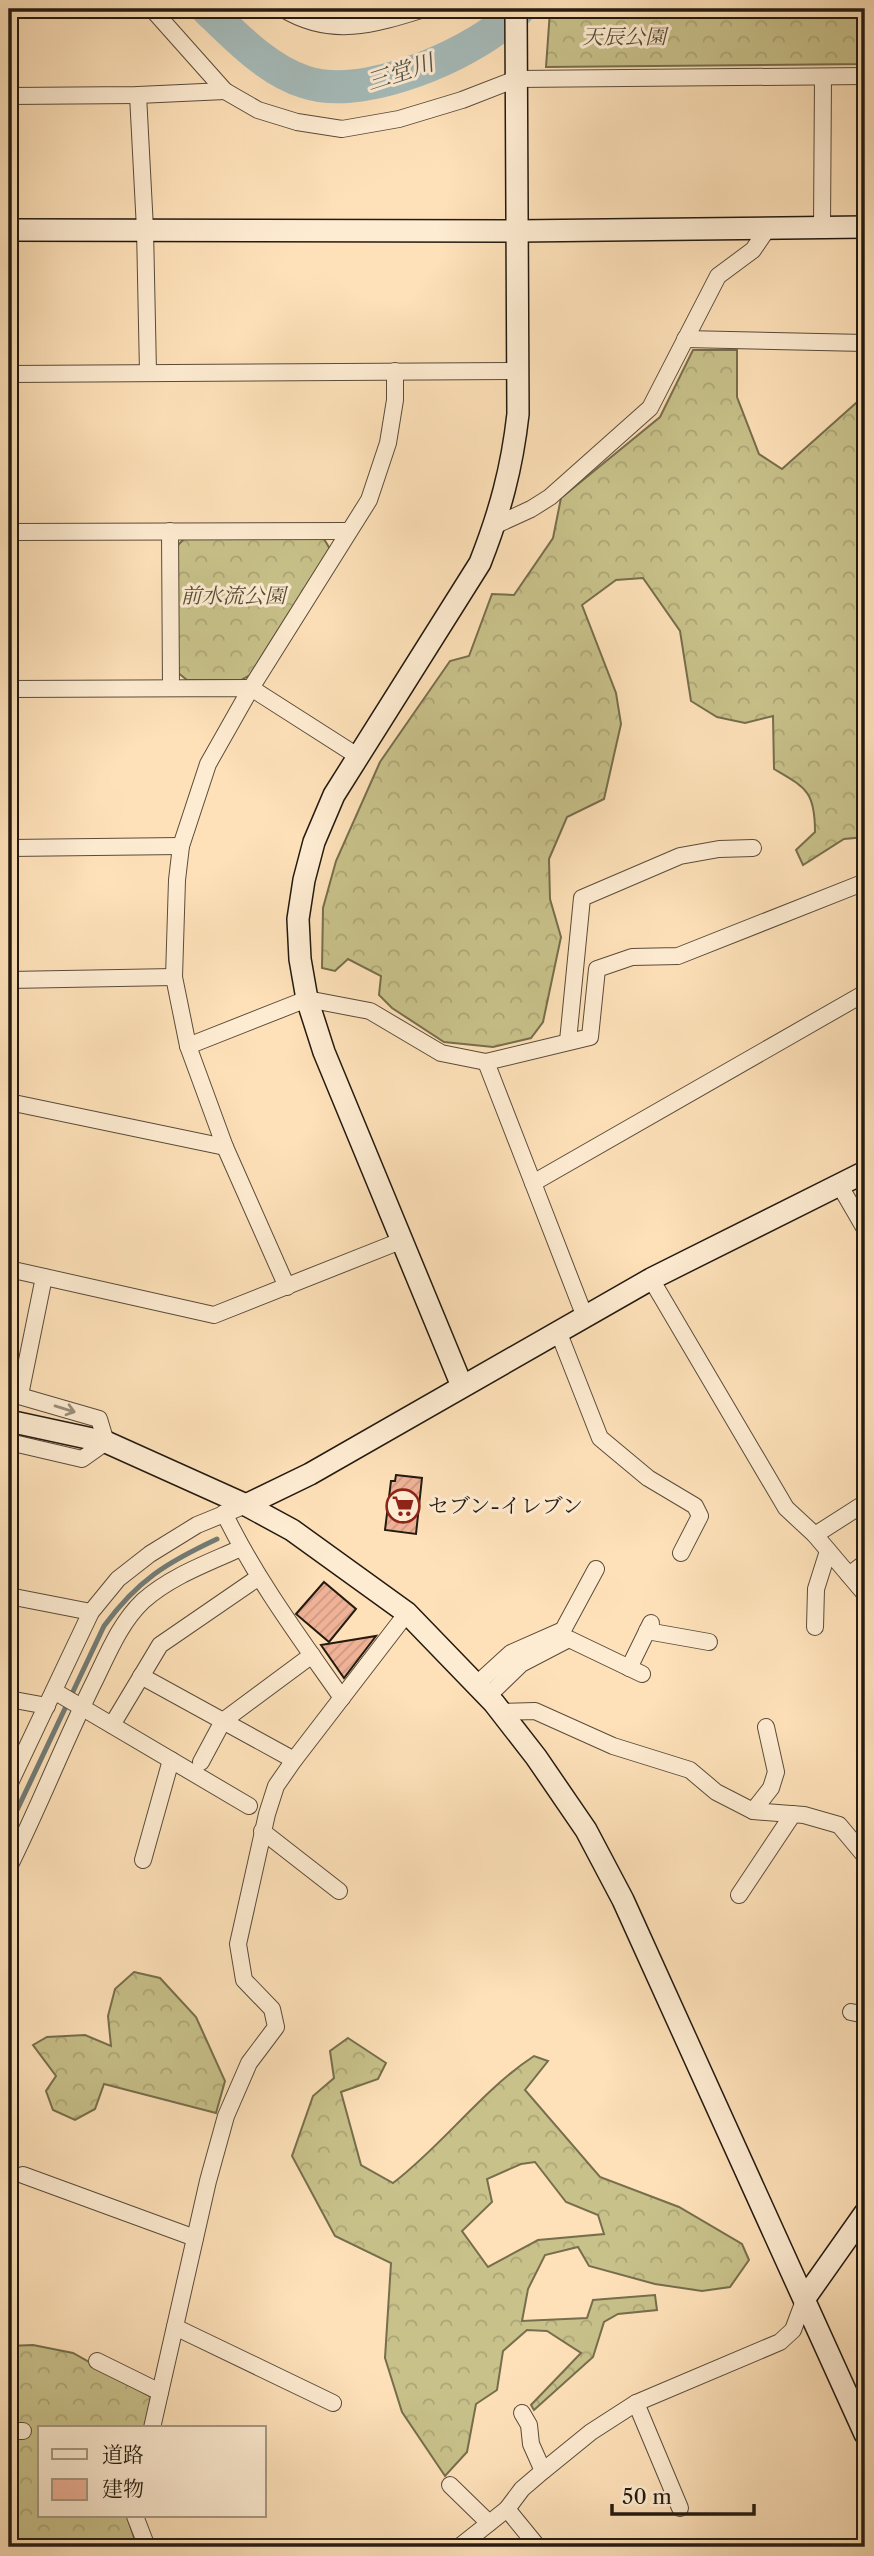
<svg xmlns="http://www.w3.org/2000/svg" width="874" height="2556" font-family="'Libre Caslon Text','Noto Serif JP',serif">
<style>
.forest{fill:url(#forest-crowns);stroke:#766e4d;stroke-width:2;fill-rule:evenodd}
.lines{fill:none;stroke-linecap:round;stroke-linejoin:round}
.stream{stroke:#717b76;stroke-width:5}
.river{stroke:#a5bbba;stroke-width:33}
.building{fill:url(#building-hatch);stroke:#231a10;stroke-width:2}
.street-casing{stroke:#5a4c3a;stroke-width:18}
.secondary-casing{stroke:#231a10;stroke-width:24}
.street{stroke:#feecd2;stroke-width:16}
.secondary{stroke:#feecd2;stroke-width:21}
.oneway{stroke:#9b8e7b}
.labels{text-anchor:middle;stroke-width:6;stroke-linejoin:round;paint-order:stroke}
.park-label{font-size:21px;font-style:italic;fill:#554c35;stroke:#feecd2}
.poi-label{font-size:21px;fill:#231a10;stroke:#feecd2;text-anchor:start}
.water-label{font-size:23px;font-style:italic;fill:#50524c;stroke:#feecd2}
</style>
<defs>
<pattern id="forest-crowns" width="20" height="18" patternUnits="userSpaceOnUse" patternTransform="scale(1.75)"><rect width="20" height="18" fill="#c8c18a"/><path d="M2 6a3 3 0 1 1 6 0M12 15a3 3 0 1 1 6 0" fill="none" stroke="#aca576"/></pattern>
<pattern id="building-hatch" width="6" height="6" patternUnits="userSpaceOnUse" patternTransform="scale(1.75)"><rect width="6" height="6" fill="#efb297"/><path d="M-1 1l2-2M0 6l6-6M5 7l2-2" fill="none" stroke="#cd9881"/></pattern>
</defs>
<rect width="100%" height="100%" fill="#fee1b9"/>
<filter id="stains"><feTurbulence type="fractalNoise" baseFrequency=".00286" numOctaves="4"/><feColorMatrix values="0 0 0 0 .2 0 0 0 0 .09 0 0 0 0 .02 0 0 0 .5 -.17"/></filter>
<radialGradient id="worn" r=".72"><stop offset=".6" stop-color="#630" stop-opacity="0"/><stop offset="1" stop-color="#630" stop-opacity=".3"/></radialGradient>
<g class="forest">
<path d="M552,9H865V64L546,67L550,11Z"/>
<path d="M693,350H737V397L759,454L782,469L865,395V837L844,839L803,865L796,850L815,832C815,791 806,788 774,769L773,716L745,723L717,717L691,701L680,631L643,578L616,580L582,605L616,693L621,724L604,799L567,817L549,859L550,899L561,937L543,1022L531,1038L493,1047L444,1042L392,1008L379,995L381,976L348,959L335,971L322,968L323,908L336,861L380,762L450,661L469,656L492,594L514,595L553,538L561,498L660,417Z"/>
<path d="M184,539H324L330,549L250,675L241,680H187L177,672L178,545Z"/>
<path d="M134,1972L160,1978L196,2017L225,2081L216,2113L104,2084L95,2109L75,2120L53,2110L46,2091L56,2076L33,2045L47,2037L85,2035L111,2046L108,2016L115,1989Z"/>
<path d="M348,2038L386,2063L378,2079L341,2092L361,2165L393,2183C443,2145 482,2090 534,2056L548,2061L525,2090L600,2177L679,2207L742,2244L749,2260L730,2287L702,2291L655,2284L589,2266L578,2247L545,2255L528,2289L522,2321L587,2318L593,2300L655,2295L657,2310L618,2314L604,2322L593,2357L534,2410L531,2405L581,2353L547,2331L527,2330L503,2351L497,2390L476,2404L467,2452L445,2476L402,2412L385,2358L391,2263L335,2236L292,2156L313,2096L334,2078L330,2051ZM535,2162L566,2202L598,2215L604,2234L538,2240L488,2267L462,2231L492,2202L487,2179L521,2164Z"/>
<path d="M33,2345L73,2353L151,2397L145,2428H40V2516H127L137,2547H9V2484L15,2424L9,2423V2346Z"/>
</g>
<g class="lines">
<path class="stream" d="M9,1827L104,1626C138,1580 166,1563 217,1539"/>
<path class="river" d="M207,9C235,36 267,70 305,82C359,100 451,62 495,30C504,24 511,16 519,9"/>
</g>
<g class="building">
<path d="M396,1475L422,1478L416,1534L385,1530L391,1481H395Z"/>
<path d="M324,1582L356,1609L329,1642L296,1614Z"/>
<path d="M376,1636L344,1678L321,1645Z"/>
</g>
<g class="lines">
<defs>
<g id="street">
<path d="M152,9L225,91L258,110L297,122L342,129L399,119L462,100L516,79L865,76"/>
<path d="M283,9C331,38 373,25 424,9"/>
<path d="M138,95L145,229L148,372"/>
<path d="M9,96L138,95L225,91"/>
<path d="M822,226L823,77"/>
<path d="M685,339L865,343"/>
<path d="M9,374L519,371"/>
<path d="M494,526L531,509L550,497L650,408L718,276L753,250L768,228"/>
<path d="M170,531L171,688"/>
<path d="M9,532L349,531"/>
<path d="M9,689L251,688L359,757"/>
<path d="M9,848L181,846"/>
<path d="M9,980L174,977"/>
<path d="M568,1041L582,898L680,856L719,849L753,848"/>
<path d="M188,1046L307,999L370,1011L441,1053L486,1062L590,1037L597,969L632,957L678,956L865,882"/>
<path d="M486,1062L533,1183"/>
<path d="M9,1102L225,1147"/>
<path d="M840,1186L865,1229"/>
<path d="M9,1269L214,1315L403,1240"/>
<path d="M651,1279L786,1508L815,1535L865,1594"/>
<path d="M287,1287L225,1147L188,1046L174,977L177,880L181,846L208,764L251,688L369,500L388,443L395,400V371"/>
<path d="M585,1317L533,1183L865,993"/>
<path d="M558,1331L600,1438L648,1478L695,1506L700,1516L681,1553"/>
<path d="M9,1393L99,1419L106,1442L82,1459L9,1442"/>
<path d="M20,1395L44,1277"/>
<path d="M224,1513C256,1579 300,1638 342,1698"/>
<path d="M815,1535L865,1503"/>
<path d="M849,1575L865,1563"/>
<path d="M9,1596L91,1612"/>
<path d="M815,1627L816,1589L828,1551"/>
<path d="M647,1631L709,1642"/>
<path d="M629,1668L651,1623"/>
<path d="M141,1676L294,1760"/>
<path d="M477,1684L511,1653L563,1630L596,1569"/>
<path d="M54,1691L249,1806"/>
<path d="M488,1696L521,1664L569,1639L642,1674"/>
<path d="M9,1699L47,1706"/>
<path d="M501,1712L535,1711L613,1746L690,1770L716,1792L753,1811L804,1815L839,1825L865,1856"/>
<path d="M112,1725L160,1645L259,1577"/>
<path d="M201,1762L223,1721L312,1655"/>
<path d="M9,1785L91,1612L118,1579L150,1554L197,1525L246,1505"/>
<path d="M753,1811L771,1788L776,1772L766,1727"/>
<path d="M262,1831L339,1891"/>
<path d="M143,1860L171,1760"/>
<path d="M9,1867C40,1805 65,1740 96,1678C109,1651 121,1622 143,1601C171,1576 208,1563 241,1548"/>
<path d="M739,1895L793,1814"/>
<path d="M851,2012L865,2015"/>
<path d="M23,2175L195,2238"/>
<path d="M175,2327L333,2403"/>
<path d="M97,2361L160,2392"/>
<path d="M636,2403L680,2508"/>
<path d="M522,2413L529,2425L531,2444L543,2471"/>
<path d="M152,2428L208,2181L226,2116L249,2063L276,2027L272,2009L244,1980L238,1944L267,1814L276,1786L294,1760L407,1613"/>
<path d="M9,2431H23"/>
<path d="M450,2485L489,2523"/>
<path d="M507,2509L538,2547"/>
<path d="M135,2516L147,2547"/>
<path d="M459,2547L507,2509L522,2489L543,2471L591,2432L636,2403L780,2342L793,2330L805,2298"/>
</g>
<g id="secondary">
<path d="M9,230L517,231L865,227"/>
<path d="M462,1386L324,1052L307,999L300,959L298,919L304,880L314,842L334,795L480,563C500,512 512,468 518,414L516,9"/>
<path d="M9,1421L106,1442L246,1505L292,1530L407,1613L494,1703L536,1757L586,1830L623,1900L865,2434"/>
<path d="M246,1505L310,1474L651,1279L865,1172"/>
<path d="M805,2298L865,2213"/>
</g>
</defs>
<use href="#street" class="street-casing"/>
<use href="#secondary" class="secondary-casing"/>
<use href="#street" class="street"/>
<use href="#secondary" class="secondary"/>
</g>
<defs><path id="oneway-shaft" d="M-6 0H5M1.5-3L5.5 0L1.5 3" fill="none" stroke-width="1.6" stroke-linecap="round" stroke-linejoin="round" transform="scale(1.75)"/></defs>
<use class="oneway" href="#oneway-shaft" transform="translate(65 1409) rotate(17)"/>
<defs>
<symbol id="supermarket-ring" viewBox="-11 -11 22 22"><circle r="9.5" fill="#feecd2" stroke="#8f2418" stroke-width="1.5"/><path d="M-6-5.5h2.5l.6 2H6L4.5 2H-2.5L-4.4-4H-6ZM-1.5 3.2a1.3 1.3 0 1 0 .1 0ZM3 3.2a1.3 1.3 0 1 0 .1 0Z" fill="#8f2418"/></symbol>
</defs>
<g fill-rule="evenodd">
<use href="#supermarket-ring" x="384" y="1487" width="38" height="38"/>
</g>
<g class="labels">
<g class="park-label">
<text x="624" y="44">天辰公園</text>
<text x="233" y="603">前水流公園</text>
</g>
<g class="poi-label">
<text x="428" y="1513">セブン-イレブン</text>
</g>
<g class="water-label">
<text transform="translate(400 72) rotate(-18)" y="8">三堂川</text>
</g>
</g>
<rect width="874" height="2556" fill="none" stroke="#fee1b9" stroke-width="35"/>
<rect x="10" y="10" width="853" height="2535" fill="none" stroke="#231a10" stroke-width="3.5"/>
<rect x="18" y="18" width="839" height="2521" fill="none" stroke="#231a10" stroke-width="2"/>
<rect x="38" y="2426" width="228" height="91" fill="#feecd2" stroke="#a69884" stroke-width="2"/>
<rect x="52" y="2449" width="35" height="10" fill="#feecd2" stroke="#a69884" stroke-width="2"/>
<text x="102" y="2462" font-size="21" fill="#231a10">道路</text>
<rect x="52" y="2479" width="35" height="21" fill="#efb297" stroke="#a69884" stroke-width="2"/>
<text x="102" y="2496" font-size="21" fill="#231a10">建物</text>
<path d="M612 2504v10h142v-10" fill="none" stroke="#231a10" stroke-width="3.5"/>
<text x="622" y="2504" font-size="21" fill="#231a10" stroke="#feecd2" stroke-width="5" paint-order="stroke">50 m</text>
<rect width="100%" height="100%" filter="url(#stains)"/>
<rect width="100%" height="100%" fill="url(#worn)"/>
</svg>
